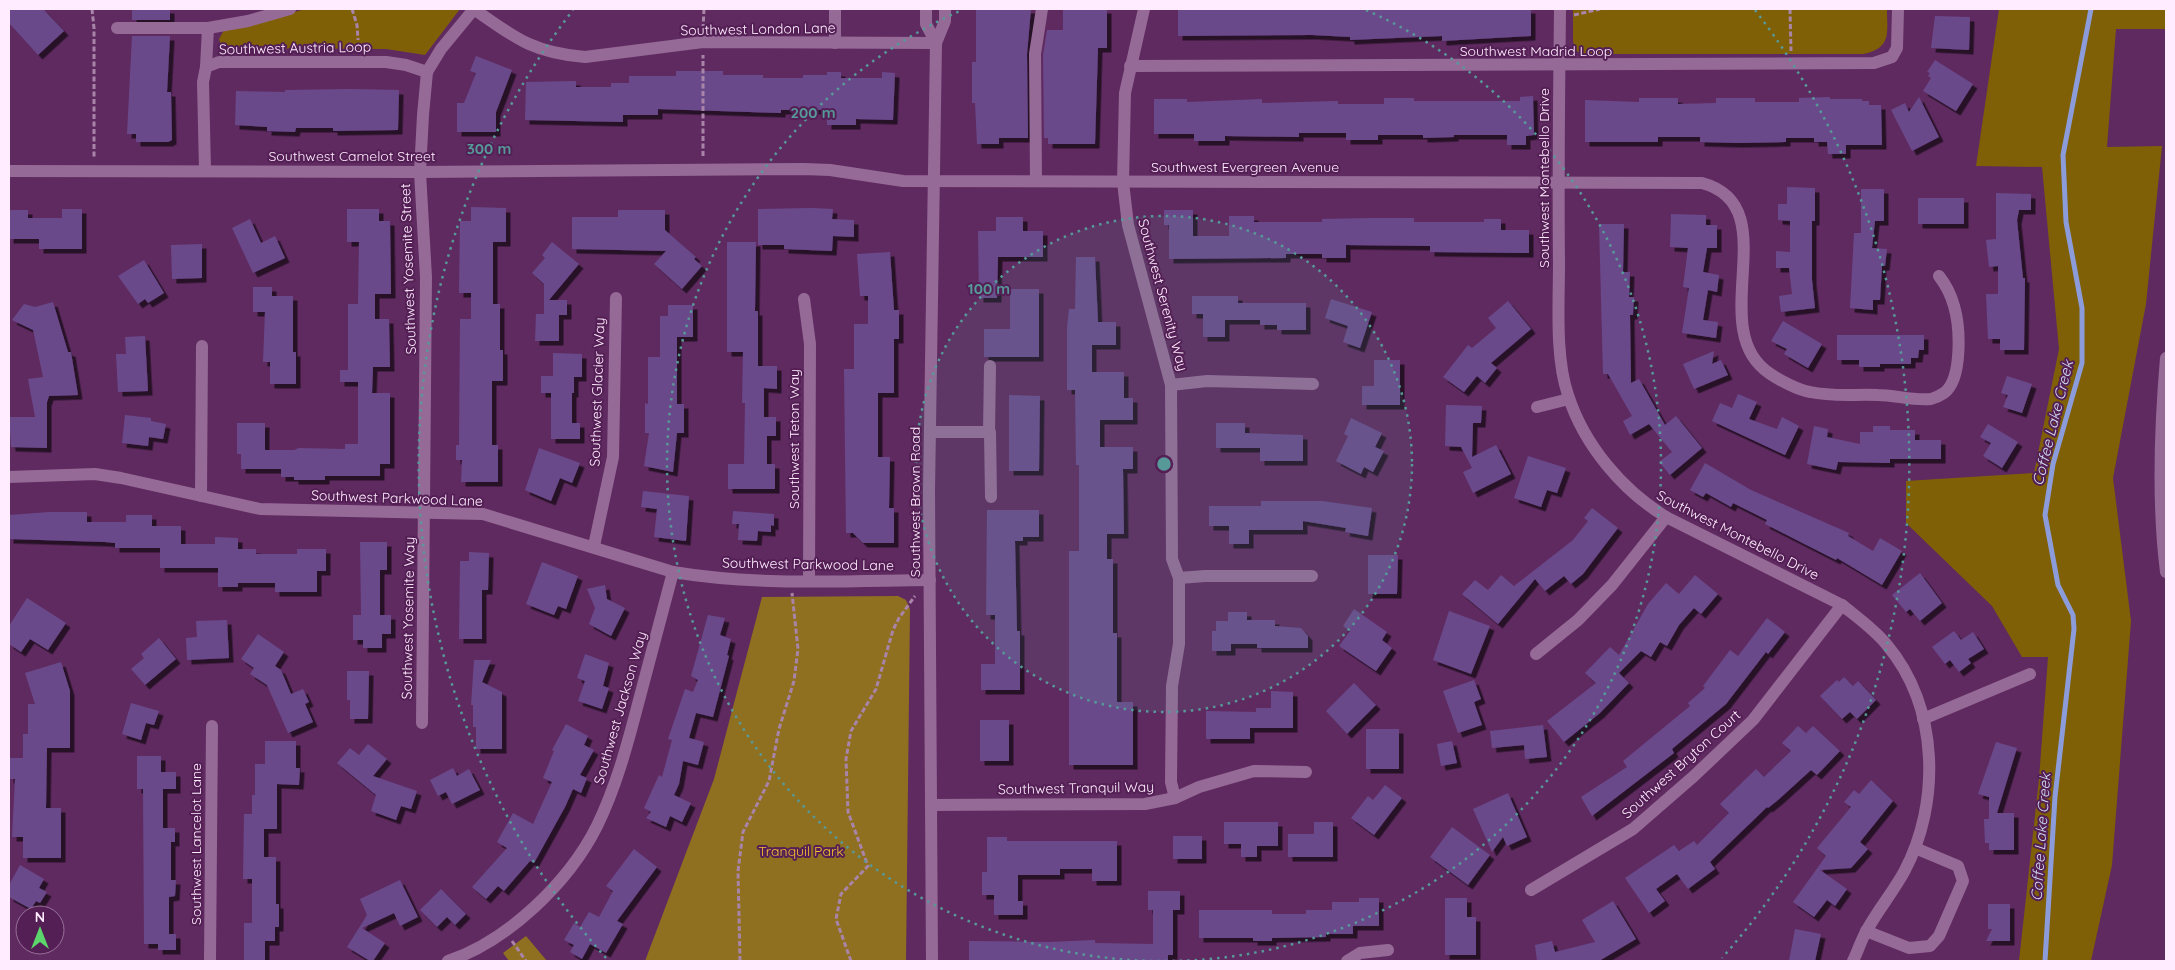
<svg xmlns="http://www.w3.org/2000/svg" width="2175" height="970" font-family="Quicksand,sans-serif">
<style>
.green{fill:#7f6006}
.forest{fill:#8f7020}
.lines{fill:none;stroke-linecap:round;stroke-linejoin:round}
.stream{stroke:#8c9cda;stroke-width:5}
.building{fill:#6a498a;filter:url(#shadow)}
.path{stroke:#a984a9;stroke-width:3;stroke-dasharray:5 2.5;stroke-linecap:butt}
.minor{stroke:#966a97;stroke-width:12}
.ring{fill:none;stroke:#579999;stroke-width:2.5;stroke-dasharray:2.5 5}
.labels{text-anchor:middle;stroke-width:4;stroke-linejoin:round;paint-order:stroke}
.street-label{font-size:14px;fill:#ffecfe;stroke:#531f55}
.park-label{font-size:14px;fill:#f5c032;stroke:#531f55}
.water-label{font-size:15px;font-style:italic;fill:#d3ddf2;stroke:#531f55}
.centre{fill:#579999;stroke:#531f55;stroke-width:2.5}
.ring-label{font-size:15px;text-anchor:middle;font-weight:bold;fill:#579999;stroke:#531f55;stroke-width:4;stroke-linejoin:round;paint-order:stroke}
</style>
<defs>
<filter id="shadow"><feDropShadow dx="4.5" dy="4.5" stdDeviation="0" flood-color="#0009"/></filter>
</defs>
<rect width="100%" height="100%" fill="#5f2a60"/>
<g class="green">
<path d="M306,9H460L425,55L386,49L222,48L219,39L224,30Z"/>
<path d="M1573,9H1887C1887,33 1892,48 1863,54H1582L1575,50L1573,41Z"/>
<path d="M1999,9H2166V29H2116L2107,147L2162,146L2146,304L2113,478L2131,621L2112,865L2091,961H2019L2039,779L2048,657H2022L1992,606L1906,523V481L2034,473L2059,349L2042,167L1976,166Z"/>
</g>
<g class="forest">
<path d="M898,596L906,600L910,609L906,961H645L714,779L762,597Z"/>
<path d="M526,936L547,961H509L503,953Z"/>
</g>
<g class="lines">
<path class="stream" d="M2045,961L2055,797L2074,629L2073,615L2058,585L2045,515L2053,464L2082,363V308L2066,222L2063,155L2091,9"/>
</g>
<g class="building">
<path d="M9,9H43L64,31L38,55L9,23Z"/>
<rect x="132" y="9" width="38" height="11"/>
<path d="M976,9H1031L1027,54L1028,138H999V144H977L975,103H972V62H976Z"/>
<path d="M1063,9H1107V48H1098L1095,144H1048V138H1044L1043,55L1047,30H1063Z"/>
<path d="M1178,9H1531V36L1442,41V36L1350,40V37L1312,35L1178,36Z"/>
<path d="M1935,16L1970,17L1969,50L1931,48Z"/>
<path d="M132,36H170L167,92H171L172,140L168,142H136V134H127Z"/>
<path d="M476,56L512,70L496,112V132H457V103H464L476,73L470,71Z"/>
<path d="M1935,60L1973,84L1956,111L1923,91L1931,78L1928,76L1930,73L1927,72Z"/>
<path d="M676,71H723V75H763V78H803V75H827V72H841V78H882V72L895,73L893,120L856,119V125H827V110H781V113L658,109V115H623V122L525,120L526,82L576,81V87H611V83H629V76H676Z"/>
<path d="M351,89L399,90L398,130L333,131V128H296L295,132L267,131V127L235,125L236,91L285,92V90Z"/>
<path d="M1533,96L1534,135L1526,136V145H1507V135H1454V137L1423,138V135H1378V140H1346V133H1299V137L1225,136V141H1194V134H1154V99H1187V102L1262,99V103L1338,101V104H1384V98H1414V101H1520V97Z"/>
<path d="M1830,97V99H1862V101H1869V105H1881L1882,145H1846V154H1828L1827,142H1814V138H1786V142L1738,143L1700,142V137H1658V142H1585V100L1639,102V98H1678V104L1716,103V98H1755V102H1799V98Z"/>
<path d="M1919,97L1939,137L1912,151L1891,110L1905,103L1909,112Z"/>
<path d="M1787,187L1815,188V221H1812V280L1815,308L1781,312L1779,296L1792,294L1789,268H1776V251L1790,252V221L1778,220V204H1787Z"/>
<path d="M1861,189H1884V221H1875L1872,248L1887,249L1885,266H1882L1880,300H1873V310L1850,308L1854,233H1861Z"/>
<path d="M1996,193L2031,194V210H2019L2017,220L2023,278H2025L2024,350H2000V339H1988L1986,294H1998V266L1989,267L1986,240L1996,239Z"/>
<rect x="1918" y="198" width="46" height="26"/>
<path d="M471,207L506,208V242H493V304H500V350H503V381H492V445H498V482H461L462,460H456V445H459L460,319H471V293H459L460,221H471Z"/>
<path d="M813,208L833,209L832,219L854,220V237L833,236L832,251L784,249V245H758V209Z"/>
<path d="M62,209H82V249H39V239H9V210H28V218H62Z"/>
<path d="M347,209H379V221H390L391,294H375V319H389L390,367H373L372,393H390V464H380V476H325V480H294V477H281V469H241V454H237V423H265V450H294L299,448L345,449V444H358V382H340V370H348V304H358L359,242H347Z"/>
<path d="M618,210H665V230L696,257L694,259L702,266L682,289L654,264L666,251L572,249V217H618Z"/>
<path d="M1164,210H1193V236H1229V216H1254V222H1322V219L1369,218H1414V222H1484V219H1501V230H1529V253L1430,252V246L1346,245V258H1322V254H1286V258L1169,259V225H1164Z"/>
<path d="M1671,214L1706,215V225H1717V248H1707L1703,272L1719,275L1717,292L1708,290L1703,320L1718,322L1716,338L1682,333L1689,288L1683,287L1688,248L1670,247Z"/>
<path d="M996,217H1023V231H1043V257H998L997,298H979L978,231H996Z"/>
<path d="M250,219L261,243L275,236L285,258L253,273L232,228Z"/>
<path d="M1599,224H1624L1623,272H1630L1629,297H1634L1633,315H1630L1631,383L1639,379L1665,425L1676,416L1702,448L1670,475L1659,462L1672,452L1649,424L1630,435L1623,421L1632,416L1608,374H1603Z"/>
<path d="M552,242L579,264L549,300H567V315H559V341H535L536,314H544V284L532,273L545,258L542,255Z"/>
<path d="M727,242H756L755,311H758V366H777V389L764,388V417H776V436H767V464H775V489H728V464H744L745,403H742L743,352H727Z"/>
<path d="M202,244V278L172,279L171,245Z"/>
<path d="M890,252L894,310H899V339H894V393H878V457H890L889,508H894V543H863L853,533H846L844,369H854V324H868V296H860L857,254Z"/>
<path d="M1076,257H1095L1098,322H1116V345H1092V372H1124V398H1133V420H1100V447H1133V469H1123L1124,534H1107V559H1113V633H1117V702H1133V765H1069V551H1079V465H1076L1075,390H1067V328L1069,309H1075Z"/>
<path d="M144,260L164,293L148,303L145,299L138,304L118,276Z"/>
<path d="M253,287H272V296H293V352H296V384H270V362H263L265,312H253Z"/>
<path d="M1010,289H1039V357H984V329H1010Z"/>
<path d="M1192,296H1238V303H1306V330H1277V325H1260V320H1225V337H1203V314H1192Z"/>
<path d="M1331,299L1372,312L1360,348L1343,342L1348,326L1325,318Z"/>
<path d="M1508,301L1531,329L1491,363L1497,368L1485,383L1477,376L1464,392L1443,377L1468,345L1472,348L1496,328L1488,318Z"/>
<path d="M53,302L68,352H71L78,395L49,396L47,402V448L11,447L9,417H35L28,379L43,377L33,330L12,320L24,304L35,307Z"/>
<path d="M668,305H693V337H677V404H684V433H677L673,472L644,466L649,433H645V403L648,404V357H660V316H668Z"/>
<path d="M1783,321L1822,344L1808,368L1784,354L1787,349L1771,341Z"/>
<path d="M1837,335H1924V350H1919L1918,358H1911V364H1880V367H1859V360H1837Z"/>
<path d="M145,336L148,391L118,392L116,354H126L125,337Z"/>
<path d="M1714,351L1712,364L1721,360L1728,375L1694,389L1683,364Z"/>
<path d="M553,353L582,354V377H574V393H572V423H580V439H551V393H541V376H553Z"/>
<path d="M1374,360H1400V405H1362V386H1374Z"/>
<path d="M2007,376L2032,384L2022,413L2003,407L2008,395L2001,393Z"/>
<path d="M1738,394L1757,402L1749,419L1777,429L1782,417L1799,426L1785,455L1712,421L1720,403L1732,408Z"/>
<path d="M1009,395L1040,396L1039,471H1009Z"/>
<path d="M1446,405L1482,406L1481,423H1473L1472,457L1496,445L1511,474L1473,493L1463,472L1472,468L1461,447L1445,446Z"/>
<path d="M125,415L151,418V421L166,424L163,439L149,437L148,446L122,443Z"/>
<path d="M1351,418L1382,433L1375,447L1384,451L1373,472L1364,467L1361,474L1336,461L1348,436L1344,434Z"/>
<path d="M1216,423H1245V433L1303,435V461H1260V448H1216Z"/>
<path d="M1988,424L2018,442L2002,468L1983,456L1991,443L1980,437Z"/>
<path d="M1814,426L1828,429L1827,437L1860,444V432H1873V426H1890V430H1915V440H1941V459H1890V463L1838,462L1836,470L1807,464Z"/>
<path d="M539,448L580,463L572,483L560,478L551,501L525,490Z"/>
<path d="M1528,456L1566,468L1557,493L1547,490L1541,507L1514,498Z"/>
<path d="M1705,463L1751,490L1849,533L1848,536L1873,551L1880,538L1902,551L1882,585L1837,558L1836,560L1765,524L1767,520L1733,503L1731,507L1706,493L1703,497L1690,490Z"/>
<path d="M643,491L689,496L686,541L654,537L657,509L641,507Z"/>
<path d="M1261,501H1322L1372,508L1368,536L1345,532L1346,528L1303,521V530H1249V544H1229V526H1209V506H1261Z"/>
<path d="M1592,508L1618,528L1583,574L1571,584L1564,576L1545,591L1535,579L1498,624L1462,594L1475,580L1488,590L1501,575L1514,586L1573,540L1588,521L1584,518Z"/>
<path d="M987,510H1039V537H1023V541H1015L1017,631H1020V690H981V664H995V615H986Z"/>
<path d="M733,511L774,514V526L771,525V532L758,531L757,541L738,540L739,524H732Z"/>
<path d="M49,512H87V522H126V515H152V526H181V544H215V537L238,538V549H256V554H297V549H326V571H317V592H275V583H238V587H218V568H160V548H115V543L105,542L9,539V515Z"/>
<path d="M360,542H387V570H380V615H391V634H382V648H363V640H353V615H361Z"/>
<path d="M469,552L489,553L488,590H482V639H459L460,561H469Z"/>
<path d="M1368,555H1398L1397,594H1368Z"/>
<path d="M542,562L578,576L566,609L558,606L554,615L526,604Z"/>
<path d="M1920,573L1942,603L1920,621L1910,609L1906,612L1892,595Z"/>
<path d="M1695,575L1718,594L1701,614L1694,608L1679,625L1667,646L1660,642L1651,657L1641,651L1619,673L1629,683L1600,713L1564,742L1547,721L1596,683L1585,673L1610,647L1619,655L1648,604L1666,583L1679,594Z"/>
<path d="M605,585L607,599L625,608L611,636L589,624L595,608L587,589Z"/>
<path d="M27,598L66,623L48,650L30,639L21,652L9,644V626Z"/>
<path d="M1354,609L1387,632L1382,640L1392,648L1376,671L1339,646L1350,631L1343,626Z"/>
<path d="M1449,611L1490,626L1471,674L1433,660Z"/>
<path d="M1228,612H1247V620H1275V626L1301,628L1308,636V648H1257V644H1231V651H1212V631H1216V621H1228Z"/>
<path d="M708,615L725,618L720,635L731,639L727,655L729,656L713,717L696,713L689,738L704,742L698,765L683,761L679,784L674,795L691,803L682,822L670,816L666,827L646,818L651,812L644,808L659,775L662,777L672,740L668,739L685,689L693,692L698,680L691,676Z"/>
<path d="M1767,618L1785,632L1768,654L1766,652L1726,704L1672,749L1674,753L1592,816L1581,797L1627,767L1623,761L1690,706L1688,703L1705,688L1703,686L1730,650L1738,656Z"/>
<path d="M227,620L229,658L187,660L186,638L197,637L196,621Z"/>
<path d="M1954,631L1961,640L1973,632L1984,649L1968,659L1971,663L1959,672L1950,660L1945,664L1932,647Z"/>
<path d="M258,634L284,652L275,666L281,670L291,694L303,689L309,702L305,704L313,722L288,733L267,685L250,674L254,668L241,659Z"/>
<path d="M159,638L176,659L145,685L131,669L144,658L141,654Z"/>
<path d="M585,654L609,663L603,686L609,688L602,709L578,701L585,681L577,678Z"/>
<path d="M474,660H491L482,682L502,692V749H476V727H473V705H471Z"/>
<path d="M61,662L70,691V748H47L46,808H61V858H23V837H12L15,779H9V758H23V734H28V704H35L25,673Z"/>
<path d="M347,671H369L368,719H350V700H347Z"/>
<path d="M1844,677L1853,686L1858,681L1876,700L1857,719L1850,712L1842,719L1820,696L1837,680L1839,682Z"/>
<path d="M1474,680L1481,699L1474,702L1482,725L1458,733L1443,691Z"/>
<path d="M1354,683L1376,705L1347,734L1326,711Z"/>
<path d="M1271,691L1293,692V728H1250V739H1206V711L1256,712V708H1271Z"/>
<path d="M131,703L159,711L154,725L146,723L141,740L122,734Z"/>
<rect x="980" y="720" width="29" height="41"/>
<path d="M566,724L588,736L584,745L594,750L580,775L587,778L581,793L573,789L565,807L534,863L530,861L504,891L498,886L486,899L472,887L507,848L497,842L513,813L533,824L552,782L543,778L554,751L552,750Z"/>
<path d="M1543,725L1547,757L1525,759L1524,745L1492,748L1490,731Z"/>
<path d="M1798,726L1806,733L1813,726L1840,751L1817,775L1811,770L1778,800L1768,808L1767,807L1710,862L1715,869L1688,889L1677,874L1656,889L1665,901L1649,913L1625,878L1674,845L1679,851L1694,841L1697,845L1729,813L1720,804L1756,769L1764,777L1791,751L1782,743Z"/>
<rect x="1366" y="729" width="33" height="40"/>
<path d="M265,741H296V768H300L299,785L277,784V829H264V857H276V904H279V927H275V941H265V961H244V923H252V879H243L244,814H252V795H255V764H265Z"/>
<path d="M1452,741L1457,763L1441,766L1437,744Z"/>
<path d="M1996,742L2017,748L1997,813H2014V850H1989V843H1985L1984,819H1989V797L1978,794Z"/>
<path d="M368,744L387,759L373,776L417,791L411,809L401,806L396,820L371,811L376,795L337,763L350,748L359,755Z"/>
<path d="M137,756H161V772H176V789H163V828H175V842H171V880H176L175,896L169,897V934H176V950H158V944H144L143,789H137Z"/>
<path d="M453,768L457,776L469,769L480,790L452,804L446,792L438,796L430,780Z"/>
<path d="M1871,780L1893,801L1860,842L1868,849L1851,868L1820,870L1847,889L1835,906L1827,900L1814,917L1793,902L1826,856L1817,848L1851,807L1844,802L1854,790L1859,794Z"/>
<path d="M1385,785L1402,798L1374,835L1351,818L1368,796L1373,800Z"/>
<path d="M1508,793L1527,837L1507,846L1503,837L1492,852L1473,809Z"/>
<path d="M1224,822H1278V846H1257V857H1241V844H1224Z"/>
<path d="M1314,822H1333V857H1288V834H1314Z"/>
<path d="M1452,827L1490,855L1468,885L1430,857Z"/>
<rect x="1173" y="836" width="29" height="23"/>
<path d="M987,837H1007V841H1117V881H1092V869H1060V875H1018V901H1023V915H994V895H982V872H987Z"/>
<path d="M634,849L657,867L617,921L623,924L606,953L590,944L582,959L570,952L574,945L564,940L574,923L580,927L589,912L599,917L613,891L606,886Z"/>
<path d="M20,865L44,879L39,888L47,892L40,903L36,901L31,909L9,897V885Z"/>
<path d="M400,880L418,917L400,926L394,913L362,928L385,943L373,961H370L347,947L367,915L360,899Z"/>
<path d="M441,889L466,914L455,925L447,917L437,927L420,910Z"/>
<path d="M1148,891H1180V910H1173V955H1168V960L969,961V941L1049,942L1095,940V943L1153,944V910H1148Z"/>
<path d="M1359,898H1379V926H1353V934H1326V937L1272,938V941H1253V938H1199V910H1272V914H1306V910H1332V902H1359Z"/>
<path d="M1445,898H1467V917H1476V955H1445Z"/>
<path d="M1613,901L1636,939L1599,961H1537L1535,945L1552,941L1555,952L1595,942L1582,920Z"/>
<path d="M1988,904H2010V941H1986L1992,929H1988Z"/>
<path d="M1795,929L1821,934L1815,961H1789Z"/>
</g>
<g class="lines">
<g class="path">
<path d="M92,9L94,28V158"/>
<path d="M352,9L357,25L358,40"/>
<path d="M1790,9L1791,51"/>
<path d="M1574,15L1600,9"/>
<path d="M703,29L704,9"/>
<path d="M703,156V55"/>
<path d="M512,941L526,961"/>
<path d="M740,961L738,871L743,832L769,781L779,729L794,681L798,649L792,593"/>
<path d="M851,961L836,919L841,894L868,866L848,812L846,759L851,731L876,689L893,630L899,618L915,596"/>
</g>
<g class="minor">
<path d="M474,9C515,38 533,53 585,57L703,42L936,43"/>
<path d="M926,9V24L936,43"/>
<path d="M1144,9L1125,93L1123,182L1128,225L1171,385L1172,559L1179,578V644L1172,686L1171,782L1175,798"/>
<path d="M1560,9C1559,94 1558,178 1559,263C1559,303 1555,357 1568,395C1584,445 1622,490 1666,517L1842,605C1858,618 1874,629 1887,645C1939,707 1941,803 1904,872C1893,892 1878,910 1867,930C1861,940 1858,951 1853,961"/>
<path d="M117,28H208L248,21L290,9"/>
<path d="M835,43V9"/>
<path d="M1130,66L1874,63L1892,57L1897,48L1898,9"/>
<path d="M206,67L208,28"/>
<path d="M205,170L203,82L206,67L219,62H386L406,65L427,72"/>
<path d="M9,171L420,172L804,169L830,170L903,181L1702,183C1788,206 1703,328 1769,373C1779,380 1798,390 1810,392C1833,397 1855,394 1878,395C1895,395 1913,401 1931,399C1935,398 1941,395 1944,393C1963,379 1960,326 1954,306C1951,295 1946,285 1939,276"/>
<path d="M1036,181L1035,54L1042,9"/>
<path d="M804,299L810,344L809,580"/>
<path d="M2166,358C2160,428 2157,501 2166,572"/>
<path d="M1171,385L1207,381L1313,384"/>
<path d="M1537,407L1569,399"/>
<path d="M930,432H990L991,497"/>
<path d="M989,432L990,366"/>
<path d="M9,477L95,474L121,478L260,509L483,514L673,572C757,586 845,581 930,580"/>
<path d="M201,496L202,346"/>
<path d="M594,546L613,457L616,298"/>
<path d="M1179,578L1205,576H1312"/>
<path d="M1536,654L1578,620L1612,585L1666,517"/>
<path d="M1923,719L2030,674"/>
<path d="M422,723L426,277L420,172L423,115L427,72L441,49L474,9"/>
<path d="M932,805L1145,804L1175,798L1199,787L1254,771L1306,772"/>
<path d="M1531,890L1633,829L1694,776L1753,720L1842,605"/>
<path d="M1866,931L1909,948L1930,946L1939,936L1963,881L1958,866L1915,848"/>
<path d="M210,961L212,726"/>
<path d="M448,961C508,941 569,882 597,826C616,787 627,746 638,704C650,660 661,616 673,572"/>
<path d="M932,961L929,491L936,43L945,21V9"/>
<path d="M1347,961L1360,953L1388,950"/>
</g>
</g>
<circle cx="1164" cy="464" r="248" fill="#579999" fill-opacity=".12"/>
<g class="ring">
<circle cx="1164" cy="464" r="248"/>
<path d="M1366 10A497 497 0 1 1 962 10"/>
<path d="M606 958A745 745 0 0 1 573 10M1755 10A745 745 0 0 1 1722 958"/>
</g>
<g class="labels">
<g class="street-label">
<text transform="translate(758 29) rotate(-1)" y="5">Southwest London Lane</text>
<text transform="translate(295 48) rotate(-1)" y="5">Southwest Austria Loop</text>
<text x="1536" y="56">Southwest Madrid Loop</text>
<text x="352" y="161">Southwest Camelot Street</text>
<text x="1245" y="172">Southwest Evergreen Avenue</text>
<text transform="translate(1544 178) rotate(-90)" y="5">Southwest Montebello Drive</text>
<text transform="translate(408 269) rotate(-92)" y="5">Southwest Yosemite Street</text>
<text transform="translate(1163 295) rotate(75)" y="5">Southwest Serenity Way</text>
<text transform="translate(597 392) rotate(-88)" y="5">Southwest Glacier Way</text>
<text transform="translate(794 439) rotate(-90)" y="5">Southwest Teton Way</text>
<text transform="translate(397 498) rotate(2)" y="5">Southwest Parkwood Lane</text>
<text transform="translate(915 502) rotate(-90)" y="5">Southwest Brown Road</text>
<text transform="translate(1738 535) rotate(27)" y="5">Southwest Montebello Drive</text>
<text transform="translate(808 564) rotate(1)" y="5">Southwest Parkwood Lane</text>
<text transform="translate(408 618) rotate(-89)" y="5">Southwest Yosemite Way</text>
<text transform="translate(620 708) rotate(-74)" y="5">Southwest Jackson Way</text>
<text transform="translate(1681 764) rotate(-42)" y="5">Southwest Bryton Court</text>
<text transform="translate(1076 788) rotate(-1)" y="5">Southwest Tranquil Way</text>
<text transform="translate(196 844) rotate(-90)" y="5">Southwest Lancelot Lane</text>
</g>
<g class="park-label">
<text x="801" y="856">Tranquil Park</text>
</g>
<g class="water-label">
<text transform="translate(2053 423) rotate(-76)" y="5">Coffee Lake Creek</text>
<text transform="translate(2041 837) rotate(-86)" y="5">Coffee Lake Creek</text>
</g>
</g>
<circle cx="1164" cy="464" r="8" class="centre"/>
<g class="ring-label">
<text x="813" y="118">200 m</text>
<text x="489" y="154">300 m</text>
<text x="989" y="294">100 m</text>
</g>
<rect width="2175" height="970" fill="none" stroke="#ffecfe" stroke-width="20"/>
<g transform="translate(40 930)"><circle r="24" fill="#531f55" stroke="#987199"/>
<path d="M0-4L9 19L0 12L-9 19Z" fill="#5cd56d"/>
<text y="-8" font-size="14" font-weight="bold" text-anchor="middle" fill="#ffecfe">N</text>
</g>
</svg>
